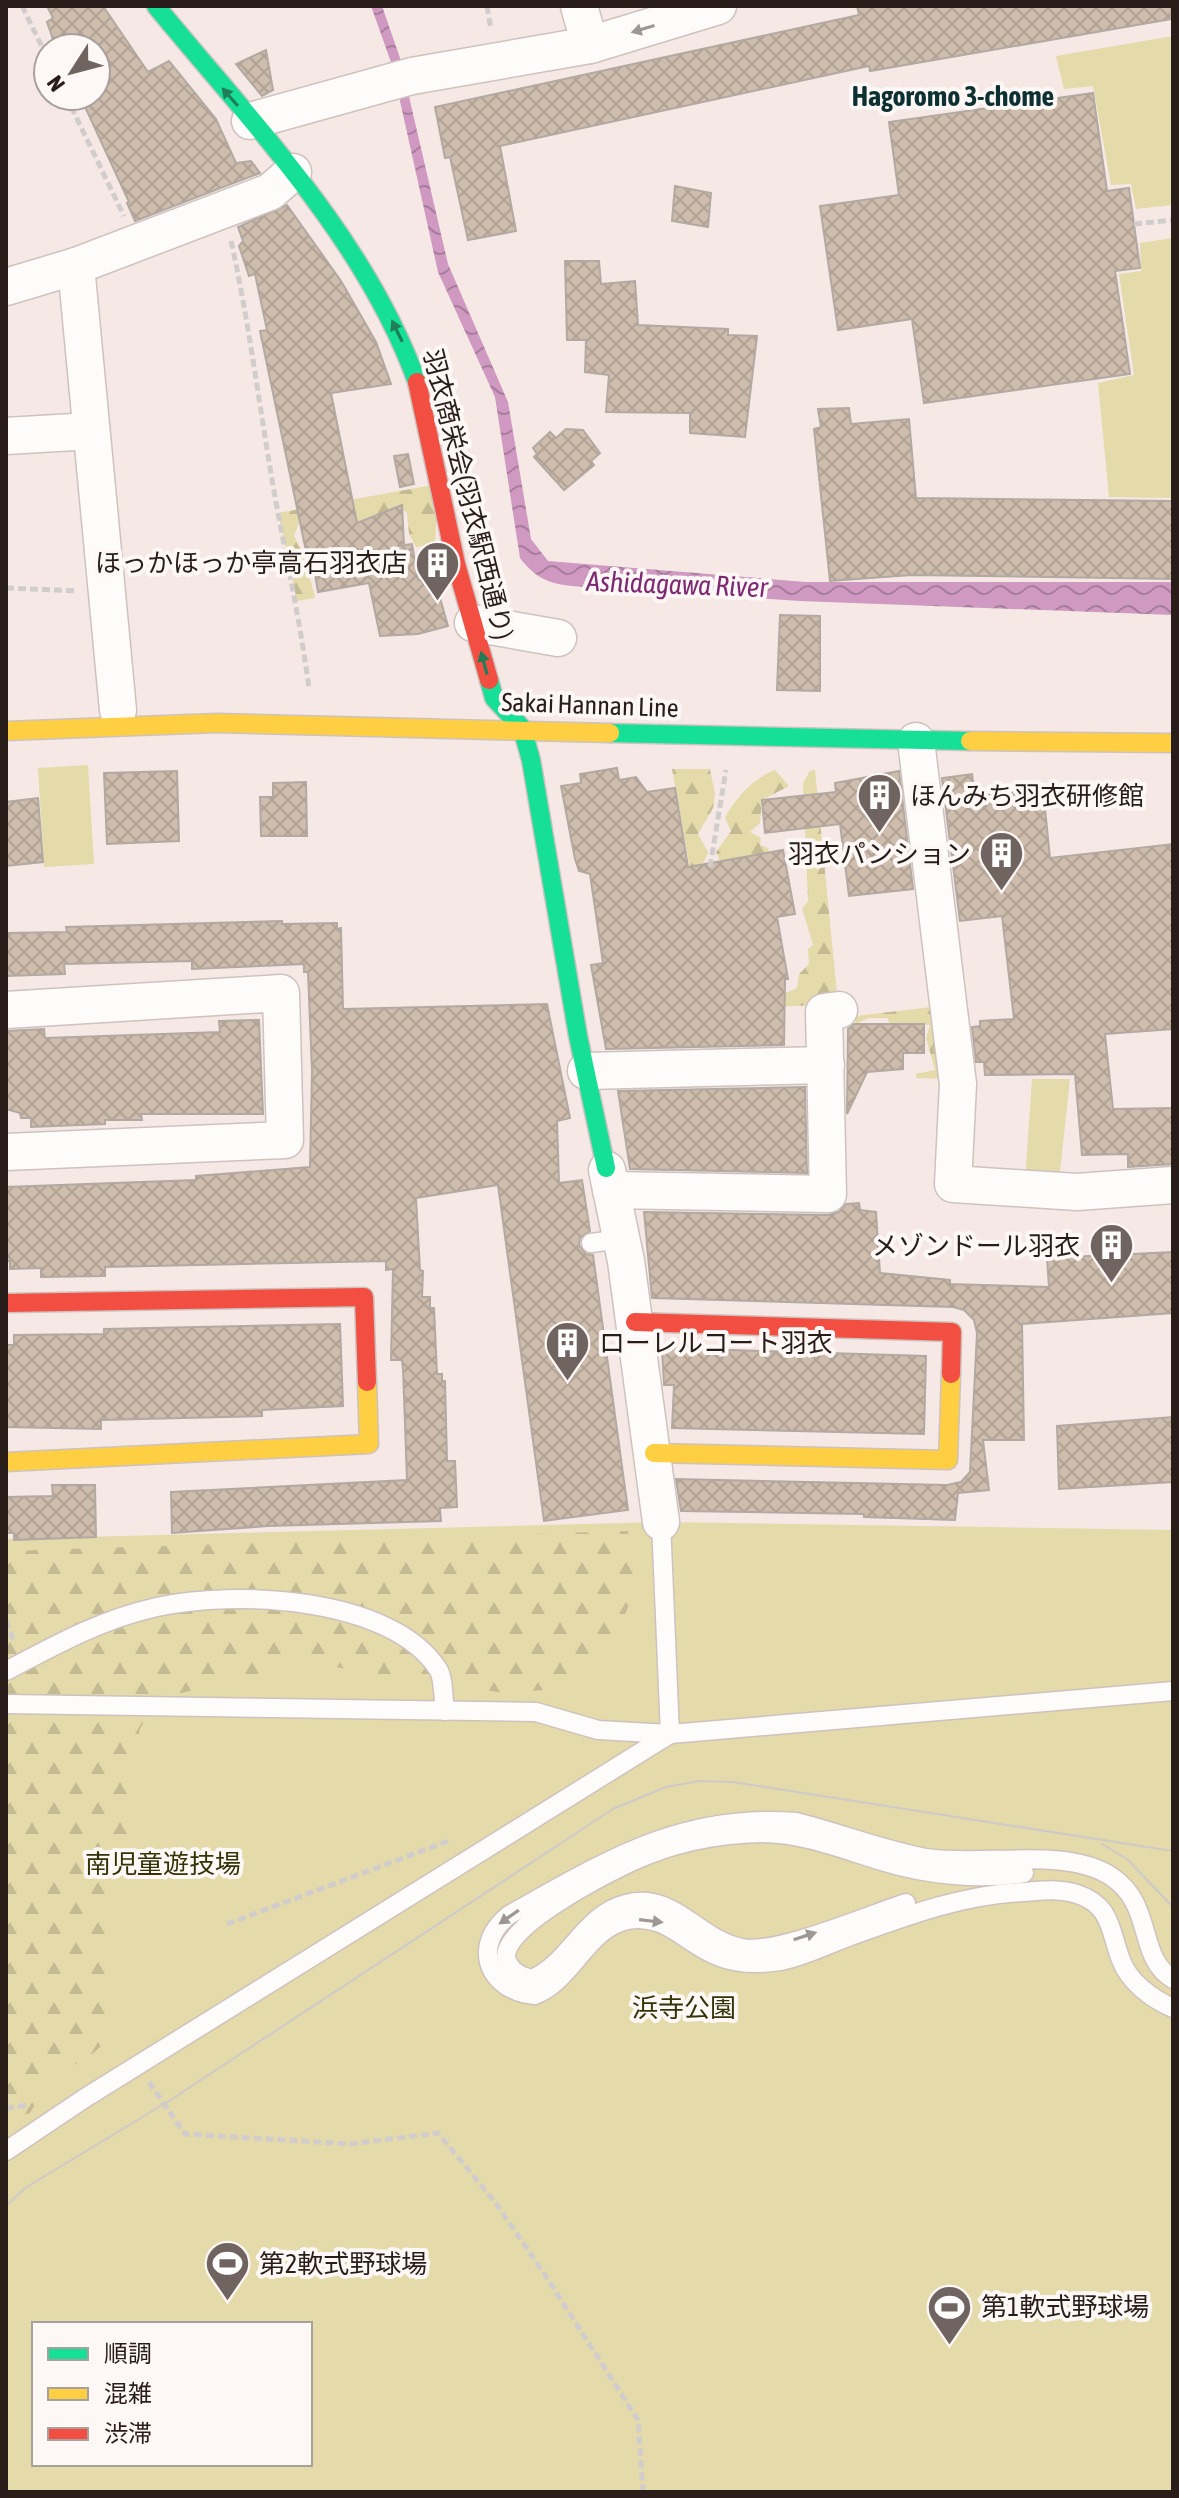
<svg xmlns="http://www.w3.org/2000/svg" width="1179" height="2498" font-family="'Asap Condensed','Noto Sans JP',sans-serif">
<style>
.green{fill:#e5daaa;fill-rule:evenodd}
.forest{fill:url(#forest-firs)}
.water{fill:url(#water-waves)}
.building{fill:url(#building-cross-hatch);stroke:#b2a9a2;stroke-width:2}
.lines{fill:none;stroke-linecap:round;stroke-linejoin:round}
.lane-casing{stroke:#cec2be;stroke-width:21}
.street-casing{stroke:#cec2be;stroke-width:39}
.fast-casing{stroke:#cec2be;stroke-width:21}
.slow-casing{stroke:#cec2be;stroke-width:21}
.jam-casing{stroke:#cec2be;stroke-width:21}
.path{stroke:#d1cdcc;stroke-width:5;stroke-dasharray:8 4;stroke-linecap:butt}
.lane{stroke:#fefcfb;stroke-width:18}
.street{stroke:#fefcfb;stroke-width:36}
.fast{stroke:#16e098;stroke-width:18}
.slow{stroke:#ffcf43;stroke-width:18}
.jam{stroke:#f24e42;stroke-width:18}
.tram{stroke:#cdcac9;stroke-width:2}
.oneway{fill:#9e9895}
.oneway2{fill:#1f7e58}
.labels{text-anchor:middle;stroke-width:8;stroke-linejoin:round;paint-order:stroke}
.street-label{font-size:26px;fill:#281d19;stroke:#fdf7f5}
.poi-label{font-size:26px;fill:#281d19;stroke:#fdf7f5;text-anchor:start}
.park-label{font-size:26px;fill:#363207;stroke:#fdf7f5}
.neighbourhood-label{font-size:28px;font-weight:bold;fill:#0d3133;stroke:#fdf7f5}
.water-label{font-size:28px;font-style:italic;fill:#7e2973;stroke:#fdf7f5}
</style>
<defs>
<pattern id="forest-firs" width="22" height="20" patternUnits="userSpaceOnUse" patternTransform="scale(2)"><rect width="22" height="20" fill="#e5daaa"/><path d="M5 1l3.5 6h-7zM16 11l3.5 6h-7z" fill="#c4bb92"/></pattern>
<pattern id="water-waves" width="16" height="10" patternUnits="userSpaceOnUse" patternTransform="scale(2)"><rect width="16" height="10" fill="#cf99c1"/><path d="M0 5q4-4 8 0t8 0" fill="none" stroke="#a87c9c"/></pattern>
<pattern id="building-cross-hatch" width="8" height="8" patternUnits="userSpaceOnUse" patternTransform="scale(2)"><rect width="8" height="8" fill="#cebdad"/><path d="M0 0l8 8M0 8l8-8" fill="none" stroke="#b1a294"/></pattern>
</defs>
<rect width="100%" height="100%" fill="#f6e9e5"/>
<g class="green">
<path d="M1173,36V205L1136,209L1131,184L1111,185L1093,86L1064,89L1056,56Z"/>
<path d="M1173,238V498L1109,497L1098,383L1134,375L1119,274L1141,271L1140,243Z"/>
<path d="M88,765L94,864L44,867L38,768Z"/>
<path d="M1032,1079H1070L1059,1181L1025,1182Z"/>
<path d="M661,1522L1173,1530V2492H6V1539ZM34,2324H310V2464H34Z"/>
</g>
<g class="forest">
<path d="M438,484L435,545L416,547L409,534L407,513L399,507L365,520L363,530L302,515L294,536L304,555L303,568L311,581L315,598L297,601L278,513Z"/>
<path d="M672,769H710L715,794L713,808L698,834L708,852L704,862L690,869Z"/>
<path d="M775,770L789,786L762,800L760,823L750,832L761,838L760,845L768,848L770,855L720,861L716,852L731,831L725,818C734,799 755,777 775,770Z"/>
<path d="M815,770L838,1004L750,1008L797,988L799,974L809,964L808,949L813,945L802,908L808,902L803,783L810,771Z"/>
<path d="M931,1007L946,1079L916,1078V1074L935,1070L926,1038L930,1025L889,1023L888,1018H869L855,1024L856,1016Z"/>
<path d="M628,1531L635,1589L614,1643L571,1688L504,1693L296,1661L248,1677L165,1697L140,1728L131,1782L132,1840L102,1907L110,1962L103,1980L110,2004L107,2041L84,2061L47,2075L49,2083L29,2114L6,2118V1551Z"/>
</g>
<path class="water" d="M371,6H382L400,58L448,264L508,402L531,539L548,561L806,582H1173V615L800,601L585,587C556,585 539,583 520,558L495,397L438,272L392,65Z"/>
<g class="building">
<path d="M47,6H103L148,72L169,61L216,119L236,163L251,161L260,173L135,221L127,203L129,202L80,96H96V48H56L47,22L53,18Z"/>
<path d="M857,6H1171L1172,19L870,71L869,66L500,146L516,231L468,240L450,157L445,158L435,107L859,15Z"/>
<path d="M266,50L273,90L262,96L236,64Z"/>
<path d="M1093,93L1107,191L1129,188L1140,268L1115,271L1130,374L924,403L912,319L838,330L820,206L899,195L889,122Z"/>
<path d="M675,186L711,193L708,227L672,221Z"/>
<path d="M287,205L341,281L376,342L391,384L331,393L357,523L402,505L404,545L412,544L418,580L434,577L448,626L418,634L380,636L369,583L318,592L315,574L311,575L260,331L267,330L255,274L249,276L239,246L243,241L238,227Z"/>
<path d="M565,261H599L601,284L635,281L638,325L728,329V335L757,336L745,437L690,433V413L606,412L609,375L585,372L586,340H567Z"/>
<path d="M849,408L851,424L909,419L916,498L1173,501V579L912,575L830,581L814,429L821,427L818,409Z"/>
<path d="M566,429L583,430L600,453L591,461L594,465L564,490L534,457L537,454L533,448L550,432L556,438Z"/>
<path d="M408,454L414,484L400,487L394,456Z"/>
<path d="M780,615L820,616V691L777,690Z"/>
<path d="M617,768L619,780L636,777L647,792L675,788L688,867L783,850L795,914L777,917L788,979H785L784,1045L606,1049L591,965L603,963L590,874L579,871L575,859L561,786L581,783L580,774Z"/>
<path d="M177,771L179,841L107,844L104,773Z"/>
<path d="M899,771L913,889L849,896L840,824L765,833L762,800L836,792L835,783Z"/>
<path d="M972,774L975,796L1043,789L1050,858L1173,844V1029L1105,1034L1113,1109L1173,1108V1164L1128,1167V1154L1082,1155L1075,1074L985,1075L984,1062H976L972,1027L980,1026V1021L1014,1019L1002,916L960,921L942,778Z"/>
<path d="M306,782L307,836H261L260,797H273V783Z"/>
<path d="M38,798L43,862L6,866V802Z"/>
<path d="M282,921V924L337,923V929L341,928L343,1009L547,1004L570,1118L557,1121L559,1183L582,1180L590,1231L580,1238L579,1245L586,1254L593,1255L628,1510L544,1521L498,1185L416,1198L420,1270L423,1271L422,1297H430V1308H434L437,1374H442V1381H445L447,1461H455L457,1507L440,1508L441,1521L268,1526L172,1533L171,1492L407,1480L403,1369L402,1360H391L393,1269L386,1270V1261L105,1267V1276L41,1277V1268L10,1269V1261H6V1187L196,1180V1176L310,1167L312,1071L308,972H304V964L192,969V961L64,964L65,974L6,976V933L67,932L66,927Z"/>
<path d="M259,1020L263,1114H141L142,1120H105V1124L31,1127V1118H21L20,1113L6,1109V1031L44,1029L45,1038L220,1032L219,1021Z"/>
<path d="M854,1024H924V1053H903V1069L867,1072L847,1114L848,1029Z"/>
<path d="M805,1087L807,1173L630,1169L618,1091Z"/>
<path d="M859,1203L860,1210L876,1212L880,1273L950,1280V1284L1049,1287L1047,1258L1173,1252V1313L1022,1324L1024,1440H983L989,1490L958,1493L955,1520L864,1517V1514L681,1511L676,1479L947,1485L961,1482L970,1472L977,1333L974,1320L964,1310L953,1307L652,1298L644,1212L828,1215L839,1212L846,1204Z"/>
<path d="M340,1324L343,1406L262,1410V1416L101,1420V1429L6,1427V1345H14V1335L104,1334V1329Z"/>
<path d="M662,1348L926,1356L924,1434L672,1428L674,1385H664Z"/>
<path d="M1173,1417V1482L1059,1489L1057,1426Z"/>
<path d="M52,1485H95L96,1537L14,1540V1533H6V1497L53,1496Z"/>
</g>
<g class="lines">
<defs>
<g id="lane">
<path d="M591,1243L622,1239"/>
<path d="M661,1522L670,1734"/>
<path d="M6,1671C55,1645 102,1619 157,1607C234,1590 390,1596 438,1669C444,1678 443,1699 445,1711"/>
<path d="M6,1704L536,1712L598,1730L670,1734L1173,1691"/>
<path d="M906,1903C869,1915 776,1955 742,1948C698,1940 674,1891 626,1904C583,1915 570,1963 532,1979C522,1977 513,1973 508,1963C490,1932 606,1874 631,1862C672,1843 716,1834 761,1833C805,1833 844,1850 885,1862C928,1875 979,1880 1024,1873"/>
<path d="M1173,1979C1137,1958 1154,1905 1112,1877C1066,1846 983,1867 926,1858C882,1850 840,1833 796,1822C681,1813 606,1861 509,1915C471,1945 487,1991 535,1995C573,1980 587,1928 628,1920C667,1913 686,1945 720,1957C738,1964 761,1964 780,1961C803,1957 826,1945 848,1937C906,1916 961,1895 1023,1892C1041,1891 1060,1888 1077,1894C1112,1905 1110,1932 1121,1960C1129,1982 1152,1999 1173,2008"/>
<path d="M6,2151L85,2098L670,1734"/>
</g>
<g id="street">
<path d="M579,6L590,45"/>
<path d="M250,121L412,76L590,45L718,6"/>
<path d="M76,266L118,710"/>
<path d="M6,287L76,266L270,192L293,172"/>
<path d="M6,436L91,431"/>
<path d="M473,623L558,638"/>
<path d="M916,741L958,1084L953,1184L1077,1192L1173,1185"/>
<path d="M6,1010L281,993L285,1140L6,1152"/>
<path d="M586,1071L826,1065"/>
<path d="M607,1170L626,1261L661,1522"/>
<path d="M611,1190L828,1194L824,1012L839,1010"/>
</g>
<g id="fast">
<path d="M156,6C252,123 365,238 417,382"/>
<path d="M489,680L494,698L522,728L531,760L578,1036L606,1168"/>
<path d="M610,733L970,741"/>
</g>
<g id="slow">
<path d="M6,731L217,723L610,733"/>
<path d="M970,741L1173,743"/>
<path d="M654,1453L948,1460L951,1374"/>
<path d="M6,1462L369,1444L367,1382"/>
</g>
<g id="jam">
<path d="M417,382L456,564L489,680"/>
<path d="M6,1303L364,1297L367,1382"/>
<path d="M635,1322L952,1332L951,1374"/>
</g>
</defs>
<use href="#lane" class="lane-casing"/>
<use href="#street" class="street-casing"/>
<use href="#fast" class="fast-casing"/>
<use href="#slow" class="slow-casing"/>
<use href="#jam" class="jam-casing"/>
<g class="path">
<path d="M22,6L48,59"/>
<path d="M487,6L491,29"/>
<path d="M66,96L124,216"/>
<path d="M1134,224L1173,220"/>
<path d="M231,241C251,331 261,422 278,513C289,571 301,628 309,688"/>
<path d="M6,588L77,591"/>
<path d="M710,867L726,770"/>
<path d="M6,1621L14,1642"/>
<path d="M227,1924L451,1840"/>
<path d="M149,2082L185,2134L350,2144L438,2133L495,2202L545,2275L638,2420L643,2492"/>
<path d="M6,2108L29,2105"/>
</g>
<use href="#lane" class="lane"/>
<use href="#street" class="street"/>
<use href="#fast" class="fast"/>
<use href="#slow" class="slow"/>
<use href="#jam" class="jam"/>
<g class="tram">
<path d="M1102,1844L1127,1859L1173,1907"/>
<path d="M181,2093L613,1809L666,1787L699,1781L733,1782L1173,1851"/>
<path d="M6,2206L25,2188L182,2093"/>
</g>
</g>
<defs><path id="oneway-solid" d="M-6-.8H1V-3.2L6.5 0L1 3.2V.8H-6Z" transform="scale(2)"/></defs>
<g class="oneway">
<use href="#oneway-solid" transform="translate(643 29) rotate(163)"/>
<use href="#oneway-solid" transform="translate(509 1917) rotate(145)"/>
<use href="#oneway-solid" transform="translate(651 1921) rotate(7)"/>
<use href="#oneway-solid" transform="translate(805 1936) rotate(-18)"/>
</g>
<g class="oneway2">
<use href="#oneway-solid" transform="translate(230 97) rotate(-131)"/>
<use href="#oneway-solid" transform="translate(397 331) rotate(-116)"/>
<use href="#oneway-solid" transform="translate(484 663) rotate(-105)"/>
</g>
<defs>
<symbol id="building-pin" viewBox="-11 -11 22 30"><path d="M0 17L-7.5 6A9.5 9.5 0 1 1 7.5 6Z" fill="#706460" stroke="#fdf7f5"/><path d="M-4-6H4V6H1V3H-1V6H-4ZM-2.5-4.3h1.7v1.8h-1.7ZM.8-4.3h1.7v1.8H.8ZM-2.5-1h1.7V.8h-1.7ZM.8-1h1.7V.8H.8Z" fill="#fff"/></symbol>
<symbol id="stadium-pin" viewBox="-11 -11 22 30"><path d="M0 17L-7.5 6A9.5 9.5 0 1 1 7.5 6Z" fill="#706460" stroke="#fdf7f5"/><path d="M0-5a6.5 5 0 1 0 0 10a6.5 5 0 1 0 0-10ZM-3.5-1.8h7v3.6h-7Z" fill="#fff"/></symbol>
</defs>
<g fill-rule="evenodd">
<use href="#building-pin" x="412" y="538" width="51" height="69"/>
<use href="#building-pin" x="854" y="770" width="51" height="69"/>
<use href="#building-pin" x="976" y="828" width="51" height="69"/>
<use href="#building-pin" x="1086" y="1220" width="51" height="69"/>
<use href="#building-pin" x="542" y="1318" width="51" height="69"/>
<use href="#stadium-pin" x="202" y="2238" width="51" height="69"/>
<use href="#stadium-pin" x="924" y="2282" width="51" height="69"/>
</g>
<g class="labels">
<g class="street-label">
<text transform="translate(468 494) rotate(76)" y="9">羽衣商栄会(羽衣駅西通り)</text>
<text transform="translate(590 705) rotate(2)" y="9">Sakai Hannan Line</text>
</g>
<g class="poi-label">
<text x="407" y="572" text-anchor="end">ほっかほっか亭高石羽衣店</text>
<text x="910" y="805">ほんみち羽衣研修館</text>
<text x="971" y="863" text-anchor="end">羽衣パンション</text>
<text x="1080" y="1255" text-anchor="end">メゾンドール羽衣</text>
<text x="599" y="1352">ローレルコート羽衣</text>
<text x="259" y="2273">第2軟式野球場</text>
<text x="981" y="2316">第1軟式野球場</text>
</g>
<g class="park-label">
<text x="163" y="1873">南児童遊技場</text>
<text x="684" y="2017">浜寺公園</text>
</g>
<g class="neighbourhood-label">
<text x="953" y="106">Hagoromo 3-chome</text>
</g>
<g class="water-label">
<text transform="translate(677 584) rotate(2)" y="10">Ashidagawa River</text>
</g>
</g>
<rect width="1179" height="2498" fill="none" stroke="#281d19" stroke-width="16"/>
<rect x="32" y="2322" width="280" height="144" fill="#fdf7f5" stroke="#a8a09d" stroke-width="2"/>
<rect x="48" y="2348" width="40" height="12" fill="#16e098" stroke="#a8a09d" stroke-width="2"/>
<text x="104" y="2362" font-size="24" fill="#281d19">順調</text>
<rect x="48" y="2388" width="40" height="12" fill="#ffcf43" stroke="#a8a09d" stroke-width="2"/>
<text x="104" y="2402" font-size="24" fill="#281d19">混雑</text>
<rect x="48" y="2428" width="40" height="12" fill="#f24e42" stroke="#a8a09d" stroke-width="2"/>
<text x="104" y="2442" font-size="24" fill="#281d19">渋滞</text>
<g transform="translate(72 72) rotate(234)"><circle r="38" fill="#fdf7f5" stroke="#a8a09d" stroke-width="2"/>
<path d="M0-6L14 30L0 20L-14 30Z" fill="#706460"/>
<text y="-12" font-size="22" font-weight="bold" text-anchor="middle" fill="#281d19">N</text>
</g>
</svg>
